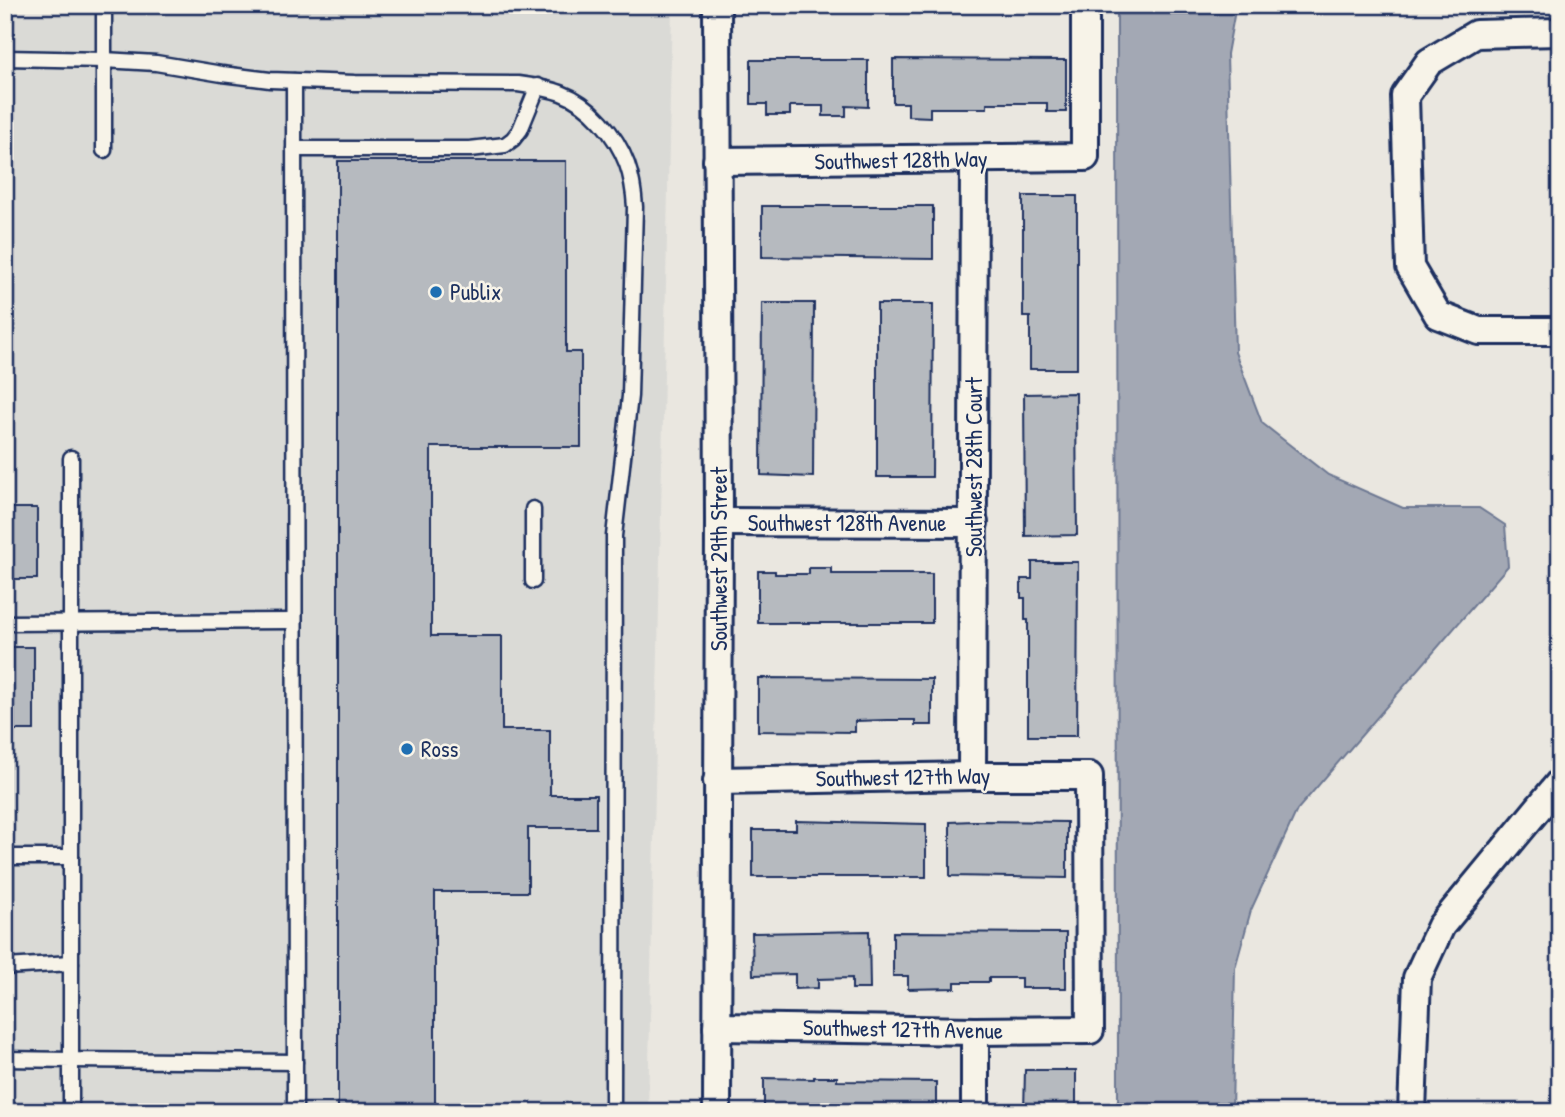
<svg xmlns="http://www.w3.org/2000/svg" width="1565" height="1117" font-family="'Patrick Hand',sans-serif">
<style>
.built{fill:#dadad6}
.water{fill:#a3a8b4;stroke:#6d7892;stroke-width:2}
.building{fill:#b6babf;stroke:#1b2f5e;stroke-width:2}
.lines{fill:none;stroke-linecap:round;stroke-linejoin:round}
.lane-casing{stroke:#1b2f5e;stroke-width:19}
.street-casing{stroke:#1b2f5e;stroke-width:32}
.lane{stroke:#f7f3e8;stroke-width:14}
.street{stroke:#f7f3e8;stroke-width:26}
.poi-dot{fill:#1f6fb2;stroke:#f7f3e8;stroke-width:2.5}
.labels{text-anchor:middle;stroke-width:5;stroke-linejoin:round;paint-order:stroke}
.street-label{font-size:23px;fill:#1b2f5e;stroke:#f7f3e8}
.poi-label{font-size:23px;fill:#1b2f5e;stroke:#f7f3e8;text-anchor:start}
</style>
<rect width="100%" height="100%" fill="#eae7e0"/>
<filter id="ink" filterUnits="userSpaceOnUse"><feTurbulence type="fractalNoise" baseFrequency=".0143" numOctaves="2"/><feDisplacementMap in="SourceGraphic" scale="14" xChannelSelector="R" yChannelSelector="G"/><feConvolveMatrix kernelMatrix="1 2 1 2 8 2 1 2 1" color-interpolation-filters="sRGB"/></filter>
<g filter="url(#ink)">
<path class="built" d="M467,5H672L648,1112H5V15Z"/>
<path class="water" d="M1117,5H1236L1227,54L1235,352L1262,423L1328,475L1403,508H1479L1505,525L1508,566L1297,810L1251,910L1235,968L1232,1112H1118Z"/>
<g class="building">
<path d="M893,59L1066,60V112H1047V103H987V108H930V117L908,116V103H893Z"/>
<path d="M751,60H868V107L846,106V116H823V106H790V115H767V104H751Z"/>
<path d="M338,161H566V352H581V447H431V636H502V730H550V795H596V828H528V892H435V1112H338Z"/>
<path d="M1023,196H1077V369H1030V317H1023Z"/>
<path d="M762,206H933V259L762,257Z"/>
<path d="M762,303H814L813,477L761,475Z"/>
<path d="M877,304H933L932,477H877Z"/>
<path d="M1076,393L1077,535L1025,536L1024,394Z"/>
<rect x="5" y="508" width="32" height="71"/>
<path d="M1032,562H1078L1077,736H1028V620H1025V598H1021V579H1032Z"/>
<path d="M809,568H831V574H932V623H758V571H775V574H809Z"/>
<rect x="5" y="647" width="29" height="83"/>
<path d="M758,678L932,679V725H915V720H888L855,721V732L758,731Z"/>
<path d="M796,821L926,824V877H753V830H796Z"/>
<path d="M973,821L1067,822V878L950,876V822Z"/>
<path d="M869,931L870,989H852V978L818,979V988L795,989V974L753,975L752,933Z"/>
<path d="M893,932L1066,933V988H1021V978H989V982H955V988L908,989V976H893Z"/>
<path d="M1025,1070H1076V1112H1024Z"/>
<path d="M814,1077H837V1081L936,1082V1112H764V1078L814,1079Z"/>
</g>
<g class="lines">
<defs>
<g id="lane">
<path d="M5,58L104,60V5"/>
<path d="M294,81L295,1112"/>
<path d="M294,149H470L505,145L513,139L520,130L538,86"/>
<path d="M104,150V60L156,63L222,74L270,80L355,83L518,84C533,86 547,88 561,93C591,104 616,135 627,164C632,178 634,192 635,207L630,396L614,536L613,1112"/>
<path d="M71,458V1060L295,1062"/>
<path d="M533,509V581"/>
<path d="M5,623L294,621"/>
<path d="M5,967V857H71"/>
<path d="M6,967L71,963"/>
<path d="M5,1059L71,1060V1112"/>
</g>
<g id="street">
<path d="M1560,32L1476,34L1429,62L1405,96L1410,267L1438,315L1479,331H1560"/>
<path d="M717,161L1085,157V5"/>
<path d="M719,522L974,523"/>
<path d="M972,776L974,159"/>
<path d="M717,781L972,776H1089L1090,1030L975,1031L717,1027"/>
<path d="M975,1031V1112"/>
<path d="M717,1112L719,522L717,5"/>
<path d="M1412,1112L1417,978L1441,926L1560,782"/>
</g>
</defs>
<use href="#lane" class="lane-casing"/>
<use href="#street" class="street-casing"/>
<use href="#lane" class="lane"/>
<use href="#street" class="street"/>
</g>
</g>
<g class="poi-dot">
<circle cx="436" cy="292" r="7"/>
<circle cx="407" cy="749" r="7"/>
</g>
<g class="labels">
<g class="street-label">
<text transform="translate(901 160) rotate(-1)" y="8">Southwest 128th Way</text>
<text transform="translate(974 467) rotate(-90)" y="8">Southwest 28th Court</text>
<text x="847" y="531">Southwest 128th Avenue</text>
<text transform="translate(719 559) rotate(-90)" y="8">Southwest 29th Street</text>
<text transform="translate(903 777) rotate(-1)" y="8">Southwest 127th Way</text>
<text transform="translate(903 1029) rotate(1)" y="8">Southwest 127th Avenue</text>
</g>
<g class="poi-label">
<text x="450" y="300">Publix</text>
<text x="421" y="757">Ross</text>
</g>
</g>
<rect width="1565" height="1117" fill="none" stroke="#f7f3e8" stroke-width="28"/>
<rect x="14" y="14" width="1537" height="1089" fill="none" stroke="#1b2f5e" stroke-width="2.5" filter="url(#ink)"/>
</svg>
